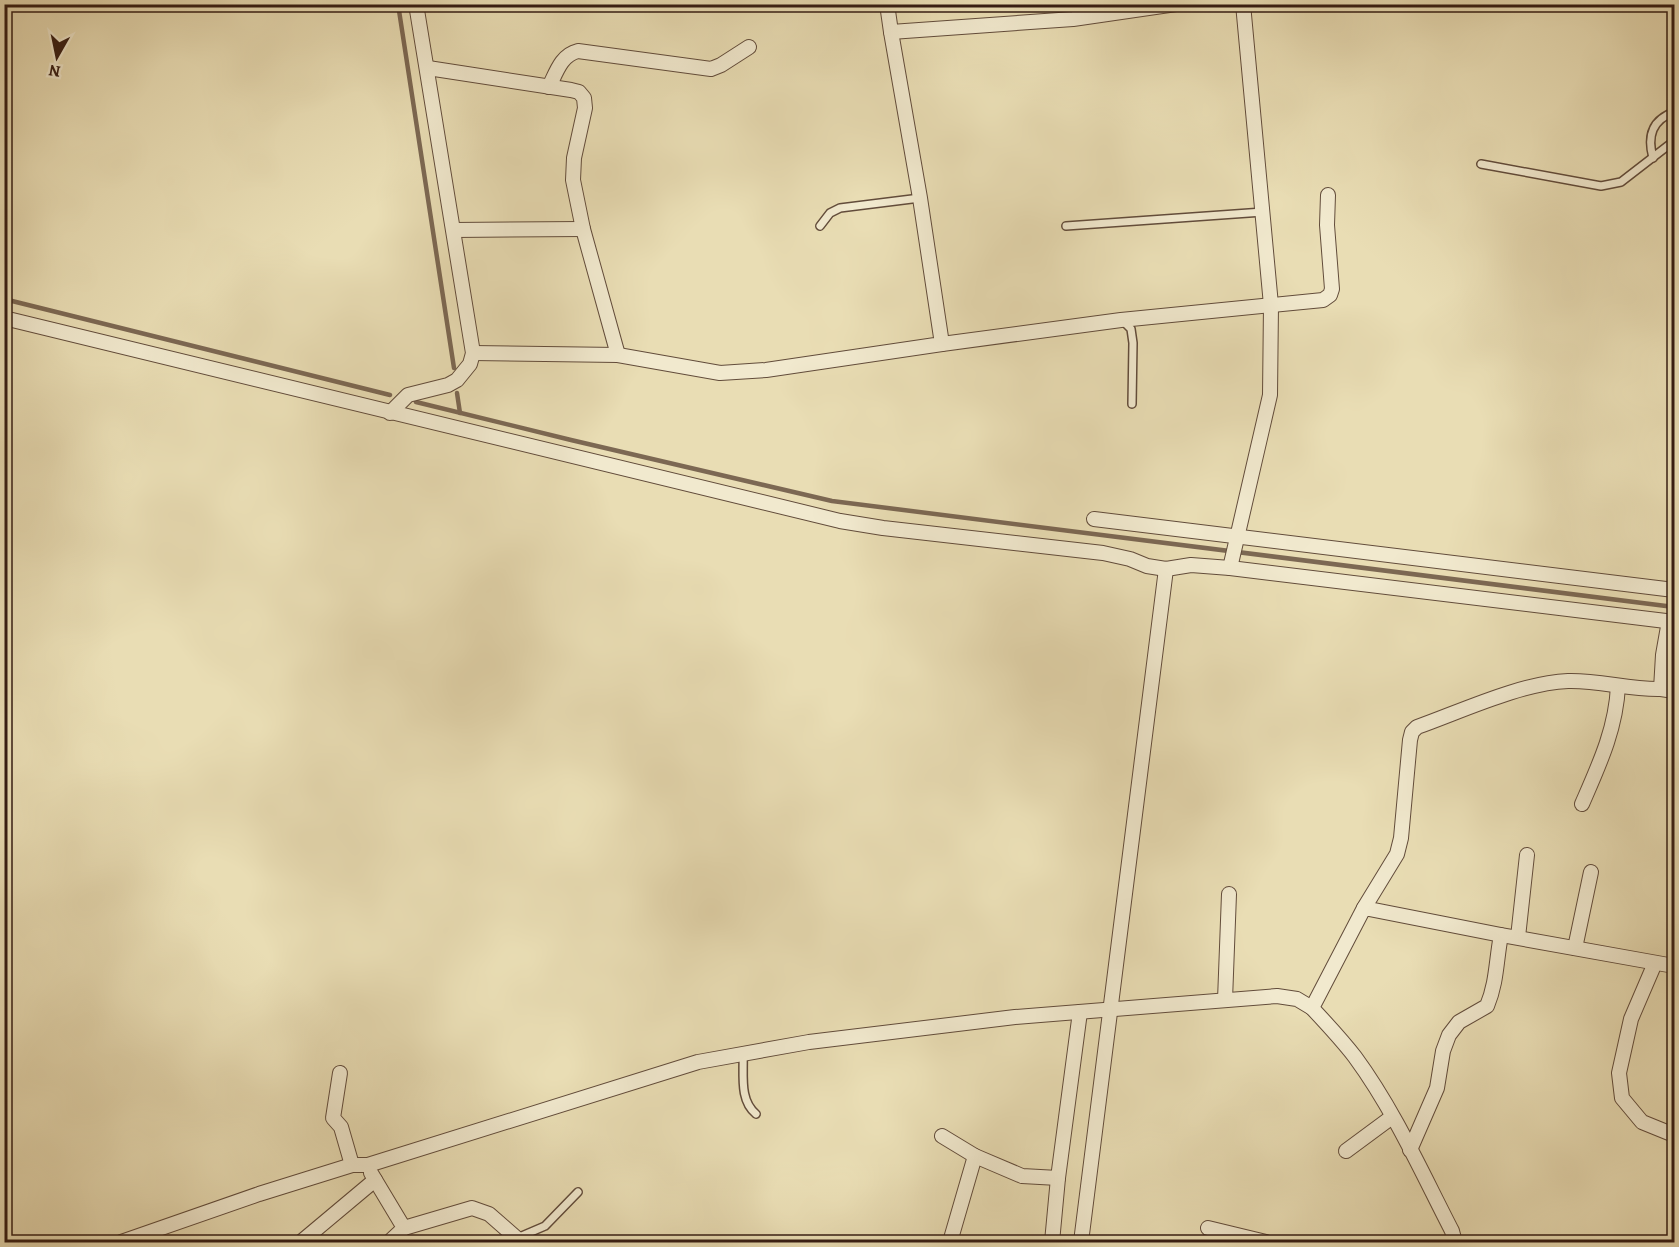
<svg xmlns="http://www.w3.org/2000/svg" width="1679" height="1247" font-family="Alegreya,serif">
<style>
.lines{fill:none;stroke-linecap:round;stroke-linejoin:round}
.stream{stroke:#7c6853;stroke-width:4.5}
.lane-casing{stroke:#624c3b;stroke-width:10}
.street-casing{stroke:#624c3b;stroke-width:16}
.lane{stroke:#f1e9ce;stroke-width:7}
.street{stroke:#f1e9ce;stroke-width:14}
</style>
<rect width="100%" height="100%" fill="#e9ddb4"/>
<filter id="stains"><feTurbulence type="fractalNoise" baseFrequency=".00333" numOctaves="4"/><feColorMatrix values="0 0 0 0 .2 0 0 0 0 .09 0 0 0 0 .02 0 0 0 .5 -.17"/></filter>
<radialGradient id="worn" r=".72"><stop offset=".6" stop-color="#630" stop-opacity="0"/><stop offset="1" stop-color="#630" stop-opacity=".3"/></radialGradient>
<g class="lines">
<g class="stream">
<path d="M398,4L454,368"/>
<path d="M4,299L390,395"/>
<path d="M457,393L460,413"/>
<path d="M416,402L571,440L832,501L1674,607"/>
</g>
<defs>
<g id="lane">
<path d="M1653,158C1647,136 1652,120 1674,112"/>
<path d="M1481,164L1601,186L1621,182L1674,141"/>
<path d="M820,226L830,213L840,208L920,198"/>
<path d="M1066,226L1263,212"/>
<path d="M1123,321L1131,329L1133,343L1132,404"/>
<path d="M743,1054C744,1075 739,1100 756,1114"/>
<path d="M517,1238L545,1226L578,1192"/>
</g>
<g id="street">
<path d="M887,4L891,32L1073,19L1176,4"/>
<path d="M428,68L571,90L579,92L584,98L585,108L574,158L573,180L583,229L618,355"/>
<path d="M549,87C556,73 561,55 578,51L711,69L721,65L749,47"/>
<path d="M454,230L583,229"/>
<path d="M4,318L840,521L883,528L1103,553L1130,559L1147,566L1166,569L1191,565L1230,568L1674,622"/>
<path d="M942,344L1121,320L1323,300L1330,295L1332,289L1327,225L1328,195"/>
<path d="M473,353L618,355L720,373L766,370L942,344L920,198L891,32"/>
<path d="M390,413L408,395L448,385L457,380L470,364L473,353L416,4"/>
<path d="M1094,519L1674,590"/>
<path d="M1230,568L1270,395L1271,305L1243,4"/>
<path d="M1669,621L1663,655L1661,689L1674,691"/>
<path d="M1582,804C1599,765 1616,729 1618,686"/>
<path d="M1364,908L1397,854L1401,838L1410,740L1412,732L1417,727C1462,711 1521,683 1568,681C1599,680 1630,690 1661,689"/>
<path d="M1518,937L1527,855"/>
<path d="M1575,948L1591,872"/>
<path d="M1655,963L1631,1019L1619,1073L1622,1098L1642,1122L1674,1135"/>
<path d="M1225,1000L1229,894"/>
<path d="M340,1073L333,1118L341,1127L352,1165"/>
<path d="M942,1136L975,1156L1022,1176L1058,1178"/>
<path d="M1410,1150L1437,1088L1443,1051L1449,1035L1459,1022L1487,1006C1497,982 1496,961 1501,935"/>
<path d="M1346,1151L1392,1117"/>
<path d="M371,1173L404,1228L389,1242"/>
<path d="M404,1228L472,1208L489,1214L521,1242"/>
<path d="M1208,1228L1266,1242"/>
<path d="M121,1242L259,1194L352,1165H368L698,1062L809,1042L1015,1017L1277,996L1297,999L1312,1008"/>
<path d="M301,1242L375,1180"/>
<path d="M950,1242L975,1156"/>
<path d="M1052,1242L1058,1178L1080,1012"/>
<path d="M1081,1242L1166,569"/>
<path d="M1455,1242L1452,1231C1422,1173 1394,1110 1355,1057C1342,1040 1327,1024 1312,1008L1364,908L1501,935L1674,966"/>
</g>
</defs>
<use href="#lane" class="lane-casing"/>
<use href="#street" class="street-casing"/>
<use href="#lane" class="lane"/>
<use href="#street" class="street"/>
</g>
<rect width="1679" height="1247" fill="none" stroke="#e9ddb4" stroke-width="24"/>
<rect x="6" y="6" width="1667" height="1235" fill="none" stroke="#351c13" stroke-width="3"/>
<rect x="12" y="12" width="1655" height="1223" fill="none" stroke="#351c13" stroke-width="1.5"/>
<g transform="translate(57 57) rotate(189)" stroke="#f1e9ce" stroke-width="4.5" paint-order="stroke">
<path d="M0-4.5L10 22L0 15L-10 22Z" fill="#351c13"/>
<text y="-9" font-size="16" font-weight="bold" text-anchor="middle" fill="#351c13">N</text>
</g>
<rect width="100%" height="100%" filter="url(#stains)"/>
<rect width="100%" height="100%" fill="url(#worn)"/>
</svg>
